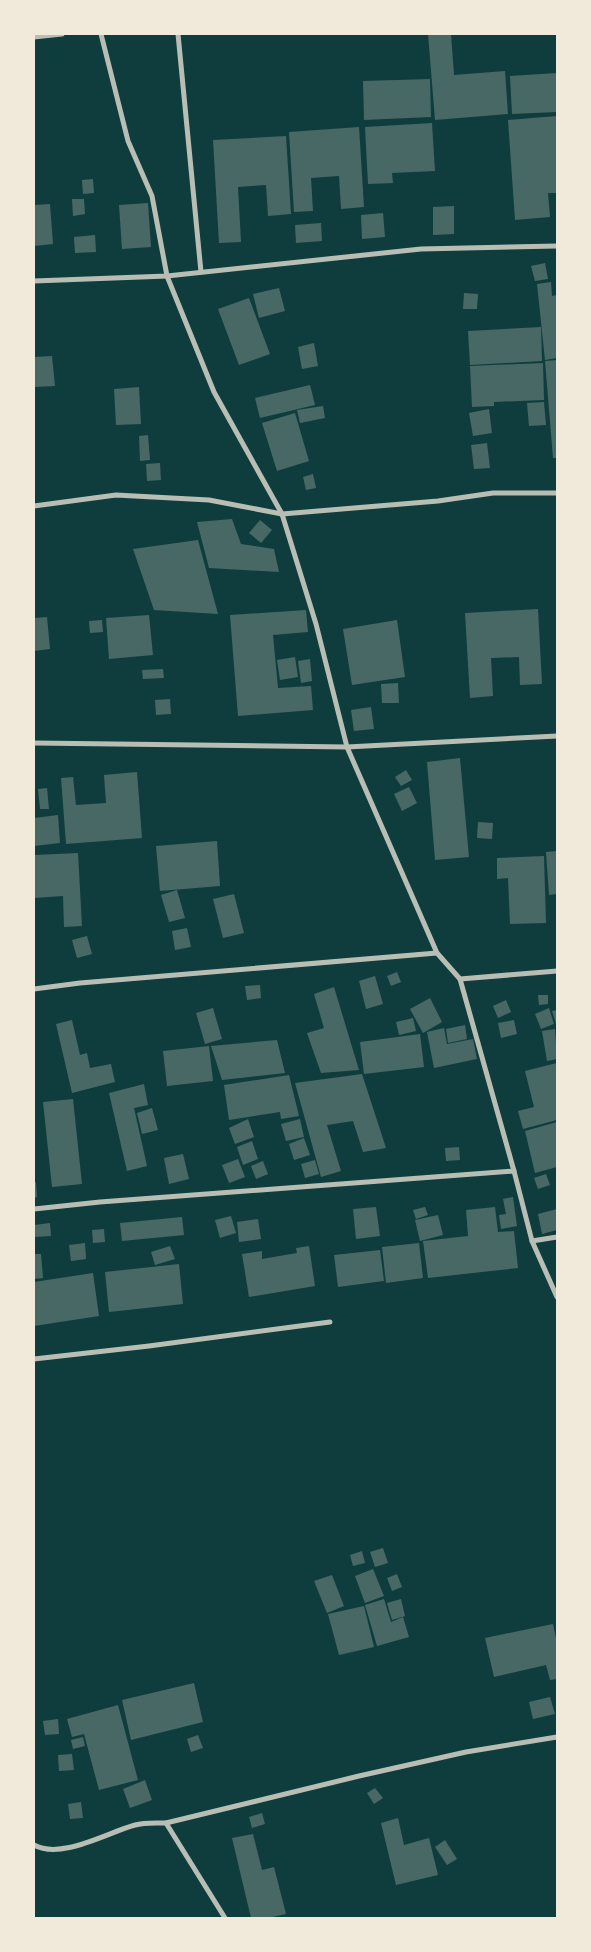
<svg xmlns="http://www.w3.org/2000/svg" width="591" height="1952" font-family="'DM Sans',sans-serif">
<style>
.building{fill:#486865}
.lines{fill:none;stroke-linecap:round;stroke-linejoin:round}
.minor{stroke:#b8beb3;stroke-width:5}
</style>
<rect width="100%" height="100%" fill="#0f3d3e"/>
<g class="building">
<path d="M428,34H451L454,75L505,71L508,114L435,120Z"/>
<path d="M557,73V112L512,114L510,76Z"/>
<path d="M430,79L431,117L364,120L363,81Z"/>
<path d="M557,116V193H548L550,217L515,220L508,120Z"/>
<path d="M432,123L435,171L392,173L393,183L368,184L365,127Z"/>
<path d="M359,127L364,207L341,209L339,176L311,178L313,211L294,212L289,132Z"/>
<path d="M286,136L291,214L268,216L266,185L238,187L241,242L219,243L213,140Z"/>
<path d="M93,179L94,193L83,194L82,180Z"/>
<path d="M72,199H84L85,214L73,216Z"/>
<path d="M148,203L151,247L122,249L119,205Z"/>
<path d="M50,204L53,244L34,246V205Z"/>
<path d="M454,206V234L433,235V207Z"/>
<path d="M383,213L385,237L362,239L361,215Z"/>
<path d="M321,223L322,241L296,243L295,225Z"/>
<path d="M95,235L96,252L75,253L74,237Z"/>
<path d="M545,263L548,279L535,281L531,266Z"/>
<path d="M551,282L552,296L557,295V358L545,360L537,284Z"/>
<path d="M279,288L285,311L259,318L253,294Z"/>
<path d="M464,293L478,294L477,309H463Z"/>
<path d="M249,298L270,354L239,365L218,309Z"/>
<path d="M541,327L542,361L470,365L468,331Z"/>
<path d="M314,343L318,366L302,369L298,347Z"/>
<path d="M52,356L55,386L34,387V357Z"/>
<path d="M557,360V458H553L545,361Z"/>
<path d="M543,363L544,400L494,402V406L472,407L470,366Z"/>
<path d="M310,385L315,405L260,418L255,398Z"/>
<path d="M139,387L141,424L116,425L114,389Z"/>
<path d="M544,402L546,425L529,426L527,403Z"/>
<path d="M323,406L325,418L300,423L297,410Z"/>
<path d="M489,409L492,433L473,436L469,413Z"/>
<path d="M295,413L309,461L277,471L262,423Z"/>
<path d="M148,435L150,460L140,461L139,436Z"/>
<path d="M487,443L490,468L474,469L471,445Z"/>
<path d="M160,463L161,480L147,481L146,464Z"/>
<path d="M313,474L316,488L306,490L303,477Z"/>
<path d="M232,519L241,544L274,549L279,572L209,568L197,522Z"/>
<path d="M260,520L272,530L261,543L249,533Z"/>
<path d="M198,540L218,614L154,610L133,549Z"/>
<path d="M538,609L542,684L520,685L519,657L491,658L493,696L470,698L465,613Z"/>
<path d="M306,610L308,632L273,635L278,688L311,686L313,710L238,716L230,615Z"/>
<path d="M149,615L153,655L109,659L106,618Z"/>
<path d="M47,617L50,649L34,651V618Z"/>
<path d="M102,620L103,632L90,633L89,621Z"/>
<path d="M397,620L405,677L352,685L343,629Z"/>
<path d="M295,657L298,677L280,680L277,660Z"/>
<path d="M310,659L312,681L301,683L298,661Z"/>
<path d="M163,669L164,678L143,679L142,670Z"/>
<path d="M398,683L399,703H382L381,684Z"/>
<path d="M170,699L171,714L156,715L155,700Z"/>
<path d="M371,707L374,729L354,731L351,710Z"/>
<path d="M460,758L469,857L435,860L427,762Z"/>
<path d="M406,770L412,780L401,786L395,777Z"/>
<path d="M137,772L142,838L66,844L61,778L73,777L76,805L106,803L104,775Z"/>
<path d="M409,787L417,803L402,811L394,794Z"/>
<path d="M47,788L49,809H40L38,789Z"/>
<path d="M58,815L60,843L34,846V818Z"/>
<path d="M478,822L493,823L492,839L477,838Z"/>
<path d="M217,841L220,886L160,891L156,846Z"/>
<path d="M557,851V894L549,895L546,852Z"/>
<path d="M78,853L82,926L64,927L63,896L34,898V855Z"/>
<path d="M544,856L546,923L510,924L508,878L497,879V858Z"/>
<path d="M177,890L185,918L169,922L161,895Z"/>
<path d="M234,894L244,933L223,938L213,899Z"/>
<path d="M187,928L191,947L175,950L172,931Z"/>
<path d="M87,936L92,954L77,958L72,940Z"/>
<path d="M397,972L401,982L391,986L387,976Z"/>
<path d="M375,976L383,1004L366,1009L359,981Z"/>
<path d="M260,985L261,998L247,1000L245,986Z"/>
<path d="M334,987L359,1070L321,1073L307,1033L324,1028L314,994Z"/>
<path d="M538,995H548V1004L539,1005Z"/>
<path d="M430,998L442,1022L423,1033L410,1009Z"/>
<path d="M506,1000L511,1012L498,1018L493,1006Z"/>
<path d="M213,1008L222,1039L205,1044L196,1013Z"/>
<path d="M549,1008L554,1024L541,1029L535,1014Z"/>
<path d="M557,1010V1027L552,1011Z"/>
<path d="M413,1018L416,1031L399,1035L396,1022Z"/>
<path d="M72,1020L80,1055L87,1053L90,1068L111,1064L115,1082L72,1093L56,1024Z"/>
<path d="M514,1020L517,1034L501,1038L498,1023Z"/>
<path d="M465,1025L467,1039L448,1043L446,1029Z"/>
<path d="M444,1028L447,1044L473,1039L477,1059L434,1068L427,1032Z"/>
<path d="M555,1029L557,1059L547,1061L542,1031Z"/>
<path d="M420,1034L424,1067L364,1074L360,1042Z"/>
<path d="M277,1040L285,1073L222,1080L211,1046Z"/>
<path d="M209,1046L213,1081L167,1086L163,1051Z"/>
<path d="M557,1063V1120L523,1129L518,1111L534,1107L525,1071Z"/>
<path d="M362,1074L386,1148L363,1152L353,1121L327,1125L341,1171L321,1177L295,1083Z"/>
<path d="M289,1075L299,1116L281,1119L280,1112L229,1120L224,1085Z"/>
<path d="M144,1084L148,1105L134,1108L147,1166L127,1171L109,1093Z"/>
<path d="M73,1099L82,1184L52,1187L43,1102Z"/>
<path d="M152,1108L158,1130L142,1134L137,1113Z"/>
<path d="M248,1119L254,1137L235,1144L229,1128Z"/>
<path d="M300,1119L304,1137L286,1141L281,1124Z"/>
<path d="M557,1122V1167L535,1173L525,1131Z"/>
<path d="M304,1138L310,1155L294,1160L289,1144Z"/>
<path d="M252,1141L258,1159L243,1165L237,1147Z"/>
<path d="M459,1147L460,1160L446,1161L445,1148Z"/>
<path d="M183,1154L189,1179L169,1184L164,1158Z"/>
<path d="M238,1159L245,1177L229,1183L222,1165Z"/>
<path d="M315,1160L319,1174L305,1178L301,1164Z"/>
<path d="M263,1161L268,1174L256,1179L251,1166Z"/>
<path d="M546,1174L550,1185L538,1189L534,1178Z"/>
<path d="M34,1182H36L37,1197L34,1198Z"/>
<path d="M513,1197L517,1226L501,1229L499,1215L506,1214L503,1199Z"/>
<path d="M376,1207L380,1236L356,1239L353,1209Z"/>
<path d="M425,1207L428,1215L416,1219L413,1210Z"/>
<path d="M495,1207L498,1232L514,1231L518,1268L428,1278L423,1241L468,1236L466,1210Z"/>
<path d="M557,1209V1230L542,1234L538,1214Z"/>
<path d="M438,1215L443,1235L420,1241L415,1220Z"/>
<path d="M231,1216L236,1233L220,1238L215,1220Z"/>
<path d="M182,1217L184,1235L122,1241L120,1223Z"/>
<path d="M258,1219L261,1239L239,1242L237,1222Z"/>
<path d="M50,1223L51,1236L34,1237V1225Z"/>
<path d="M104,1229L105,1242L93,1243L92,1230Z"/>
<path d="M85,1243L86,1259L71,1261L69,1245Z"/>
<path d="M419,1243L423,1278L386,1283L382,1247Z"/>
<path d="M170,1246L175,1259L155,1265L151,1252Z"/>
<path d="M309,1246L315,1286L249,1297L242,1254L262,1251V1259L297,1253L296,1248Z"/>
<path d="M380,1250L384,1281L338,1287L334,1255Z"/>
<path d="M34,1254H41L43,1278L34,1279Z"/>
<path d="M179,1264L183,1304L109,1312L105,1272Z"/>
<path d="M93,1273L99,1316L34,1326V1282Z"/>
<path d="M383,1548L388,1563L375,1567L370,1552Z"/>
<path d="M362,1551L365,1563L353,1566L350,1555Z"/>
<path d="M373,1569L384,1596L365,1603L355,1576Z"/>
<path d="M397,1574L402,1587L392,1591L387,1578Z"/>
<path d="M332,1575L344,1606L327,1613L314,1581Z"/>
<path d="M384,1599L391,1622L403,1617L409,1637L377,1646L365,1605Z"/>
<path d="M401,1599L405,1616L392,1620L387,1603Z"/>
<path d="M364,1606L374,1647L339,1655L328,1614Z"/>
<path d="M553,1624L557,1643V1679L550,1680L546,1665L494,1677L485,1638Z"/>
<path d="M194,1683L203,1722L131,1740L122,1700Z"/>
<path d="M550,1697L555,1714L533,1719L529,1702Z"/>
<path d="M118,1705L138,1780L99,1790L84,1734L72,1737L67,1719Z"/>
<path d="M58,1719L59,1734L45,1735L43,1721Z"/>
<path d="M198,1735L203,1748L191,1752L187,1739Z"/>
<path d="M83,1737L85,1746L73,1749L71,1740Z"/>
<path d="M72,1754L74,1770L59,1771L58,1755Z"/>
<path d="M145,1780L152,1800L130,1808L123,1789Z"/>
<path d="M375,1788L383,1798L374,1804L367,1793Z"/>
<path d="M81,1802L83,1818L70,1819L68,1804Z"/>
<path d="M262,1813L265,1824L252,1828L249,1817Z"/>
<path d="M398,1818L404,1845L429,1838L438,1875L396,1885L381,1823Z"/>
<path d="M253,1834L262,1870L274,1867L286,1914L268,1918H251L232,1838Z"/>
<path d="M445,1840L457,1859L447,1865L435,1847Z"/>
</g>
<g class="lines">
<g class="minor">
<path d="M101,34L128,141L152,196L167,276L214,392L282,514L316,624L347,747L437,953L460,979L514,1171L532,1241L557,1297"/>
<path d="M178,34L201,272"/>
<path d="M34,37L62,34"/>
<path d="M34,281L167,276L421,249L557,246"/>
<path d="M34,506L116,495L209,500L282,514L438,501L493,493H557"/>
<path d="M34,743L347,747L557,736"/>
<path d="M460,979L557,971"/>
<path d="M34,989L80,983L437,953"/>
<path d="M34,1209L100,1202L514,1171"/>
<path d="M532,1241L557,1237"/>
<path d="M34,1359L149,1346L330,1322"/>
<path d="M166,1823L359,1776L466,1752L557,1737"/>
<path d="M34,1845C61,1860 106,1833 135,1825C145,1822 156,1823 166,1823L225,1918"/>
</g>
</g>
<rect width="591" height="1952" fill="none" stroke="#f1e9da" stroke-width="70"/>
</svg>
